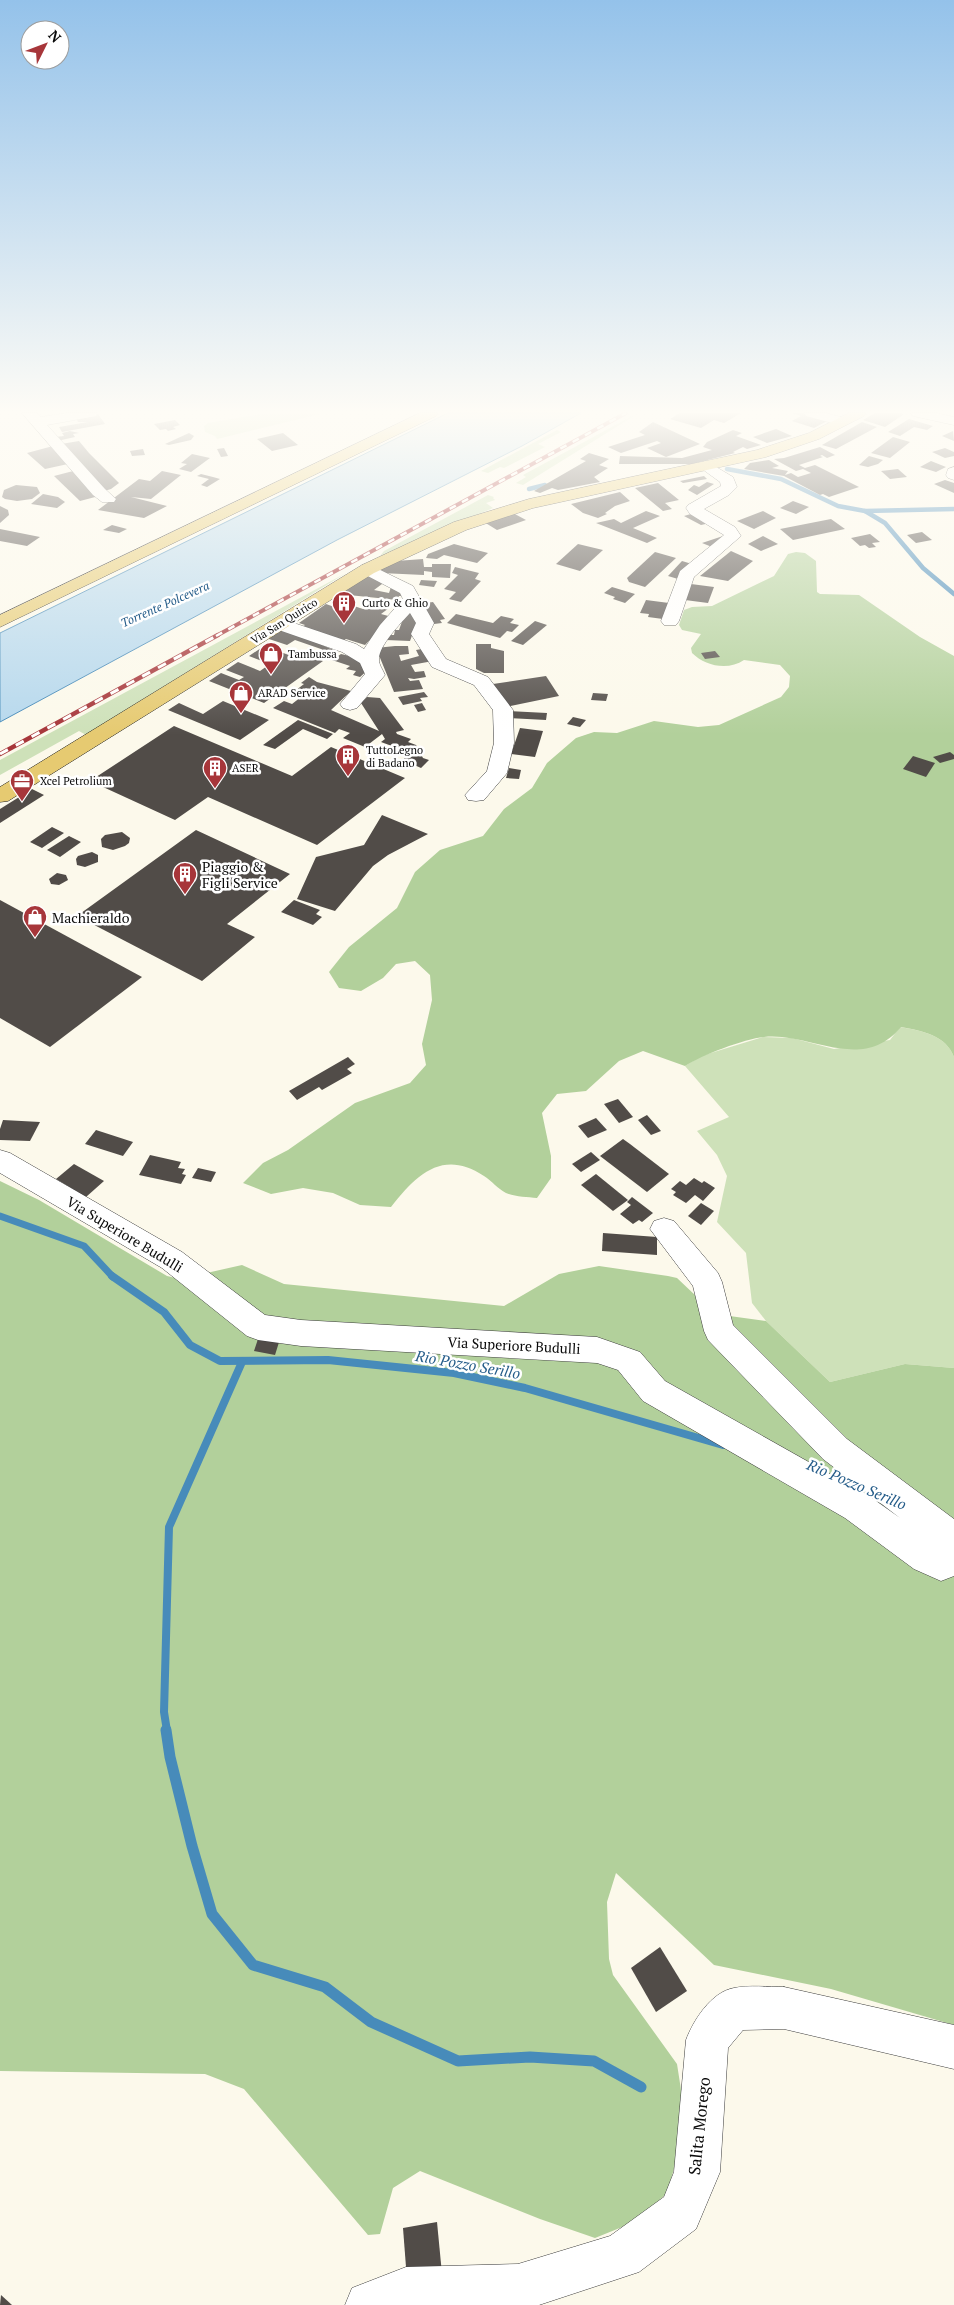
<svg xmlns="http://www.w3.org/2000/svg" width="954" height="2305" font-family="'PT Serif',serif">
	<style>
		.green { fill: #cee1b9 }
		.forest { fill: #b2d09b }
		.water { fill: #b6d8ed; stroke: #478bba }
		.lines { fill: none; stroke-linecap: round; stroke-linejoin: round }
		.stream-far3 { stroke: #478bba; stroke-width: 4.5 }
		.stream-far2 { stroke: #478bba; stroke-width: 7 }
		.stream-far1 { stroke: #478bba; stroke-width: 8 }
		.stream { stroke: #478bba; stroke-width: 11 }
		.building { fill: #514c48 }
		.minor-casing { stroke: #3d3d3d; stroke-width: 1 }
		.major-casing { stroke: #1b1b1b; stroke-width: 1 }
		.minor { fill: #fff; fill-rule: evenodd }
		.major { fill: #e6ca71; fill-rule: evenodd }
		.rail-far1-casing { stroke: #a7363a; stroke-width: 4 }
		.rail-casing { stroke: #a7363a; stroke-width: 4.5 }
		.rail-far1 { stroke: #fff; stroke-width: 2.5; stroke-dasharray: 7; stroke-linecap: butt }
		.rail { stroke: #fff; stroke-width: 3; stroke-dasharray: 9; stroke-linecap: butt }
		.labels { text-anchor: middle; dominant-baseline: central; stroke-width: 5; stroke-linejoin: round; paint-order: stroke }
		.far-poi-label { font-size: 11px; fill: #0a0a0a; stroke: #fff; text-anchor: start }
		.far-street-label { font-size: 11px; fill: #0a0a0a; stroke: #fff }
		.far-water-label { font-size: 12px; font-style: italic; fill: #265d8a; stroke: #fff }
		.poi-label { font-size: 14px; fill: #0a0a0a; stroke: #fff; text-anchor: start }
		.street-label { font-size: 14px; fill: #0a0a0a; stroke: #fff }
		.water-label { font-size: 15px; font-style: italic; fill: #265d8a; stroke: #fff }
		.near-street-label { font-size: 16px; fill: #0a0a0a; stroke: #fff }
	</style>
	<rect width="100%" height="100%" fill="#fcf9eb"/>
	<g class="green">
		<path d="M267,413H324L217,439L215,436L205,432L204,426L208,423Z"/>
		<path d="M632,416H634L523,485L516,483L526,477L523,475Z"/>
		<path d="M557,430L561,432L538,444L545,447L504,468L500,467L488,473L481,471Z"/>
		<path d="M488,495L494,497L493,498L495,500L486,503L493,508L380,556L384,551Z"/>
		<path d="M346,573L86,735L79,731L0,775V760Z"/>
		<path d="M900,1027C922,1031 946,1035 954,1057V1368L905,1364L830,1382L766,1321L752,1303L746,1253L717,1222L727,1176L717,1155L697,1131L729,1117L685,1066L701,1056L763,1037L792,1038L834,1049L890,1040Z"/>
	</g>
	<g class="forest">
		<path d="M796,552L805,553L816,561L817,592L820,594L859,595L920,637L954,656V1057C946,1035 922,1031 901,1027C862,1074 810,1032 764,1037C744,1039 702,1055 685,1066L643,1051L619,1061L586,1091L557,1094L542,1113L551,1156V1178L537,1198C527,1197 515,1197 506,1193C498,1189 492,1181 484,1176C443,1149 417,1174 391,1207L360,1205L333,1193L303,1188L271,1194L243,1183L263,1163L288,1150L355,1103L410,1083L426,1065L422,1044L432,1000L430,975L415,961L396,964L383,978L361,991L339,988L329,972L349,947L397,908L415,872L440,850L483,836L504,809L532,788L547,763L576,738L594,732L617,733L654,721L698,727L719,725L781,697L789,687L790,676L780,665L744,660C728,671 705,666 692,653L691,648L701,634L682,630L679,625L684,610L692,607L712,606L774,576L788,554Z"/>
		<path d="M0,1181L39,1200L167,1276L180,1279L242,1265L284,1284L504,1306L559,1274L599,1266L668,1276L677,1278L715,1314L766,1321L830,1382L905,1364L954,1368V2025L831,1989L714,1965L616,1873L607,1902L609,1959L613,1975L677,2064L684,2109L679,2151L667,2193L637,2221L595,2238L540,2219L420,2171L393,2188L380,2234L368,2235L244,2089L205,2074L0,2071Z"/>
	</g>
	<path class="water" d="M448,413H581L522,446L337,540L0,722V633Z"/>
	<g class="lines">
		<g class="stream-far3">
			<path d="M727,469L781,479L838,506L865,511L954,509"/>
			<path d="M529,489L545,485"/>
			<path d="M865,511L885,523L923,568L954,594"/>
		</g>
		<path class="stream-far2" d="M0,1216L84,1246L113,1277"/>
		<g class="stream-far1">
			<path d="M112,1276L164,1312L190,1345L220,1361L328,1360L454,1373L525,1388L723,1445"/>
			<path d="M167,1731L164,1712L169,1527L242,1362"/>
		</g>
		<path class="stream" d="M166,1730L170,1757L192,1846L212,1914L253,1965L325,1987L371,2022L458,2061L530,2057L594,2061L641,2087"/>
	</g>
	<g class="building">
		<path d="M680,413H741L724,423L714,420L701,428L670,419Z"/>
		<path d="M792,413H807L829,420L814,428L792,421L801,416Z"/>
		<path d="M875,413H900L904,414L885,427L863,420Z"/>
		<path d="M98,414L105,424L62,432L59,427L88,422H78L76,418Z"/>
		<path d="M909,419L933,426L927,430L914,427L900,436L888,432Z"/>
		<path d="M175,420L180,425L173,427L176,429L168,431L166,429L160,430L154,424Z"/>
		<path d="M653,422L700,444L666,457L647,448L661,443L657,441L621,453L608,447L645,435L639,432Z"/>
		<path d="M862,422L877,427L836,449L822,445Z"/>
		<path d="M776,429L792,436L767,443L753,437Z"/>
		<path d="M733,430L742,433L736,436L761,445L747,449L743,447L733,452L735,453L692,464H619L620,456L682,458L712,450L703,447L707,442Z"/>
		<path d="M70,431L79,433L73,434L75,437L57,441L55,437L64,436L62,433Z"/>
		<path d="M953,431L954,441L942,436Z"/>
		<path d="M189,433L194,436L191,440L169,445L165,444Z"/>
		<path d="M283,433L298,445L272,451L257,439Z"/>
		<path d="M893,437L910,442L890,458L871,453Z"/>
		<path d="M79,441L89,453L119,483L111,489L101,492L61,444Z"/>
		<path d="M53,446L68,464L45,469L27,453Z"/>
		<path d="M820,447L835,455L827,458L822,455L820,456L823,457L799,465L805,468L815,465L859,487L829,497L823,494L820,495L784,476L744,469L750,463L769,460L779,466L772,468L788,471L785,475L791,473L798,477L811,473L803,469L796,471L774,459L784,458Z"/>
		<path d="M224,448L228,456L221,457L217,449Z"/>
		<path d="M945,448L954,452V456L945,458L932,452Z"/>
		<path d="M143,449L145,455L132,456L130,451Z"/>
		<path d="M589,453L609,459L599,465L608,468L594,477L600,482L558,490L552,488L540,493L534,491L586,461L580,459Z"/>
		<path d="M192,454L210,458L191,472L179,469L187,464L181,463Z"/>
		<path d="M869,456L883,460L878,464L868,467L859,465Z"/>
		<path d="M931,461L946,467L936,472L920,467Z"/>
		<path d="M898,469L907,477L890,479L881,471Z"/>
		<path d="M77,470L99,496L80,501L54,476Z"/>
		<path d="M162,471L181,475L151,499L131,497L167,506L144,518L98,510L139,479L150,481Z"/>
		<path d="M201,474L213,477L220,479L207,487L201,485L209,479L197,476Z"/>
		<path d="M704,476L707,479L683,483L680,481Z"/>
		<path d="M945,480L954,483V493L934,484Z"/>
		<path d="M707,482L714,484L697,495L688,490L694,485L699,487Z"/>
		<path d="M658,483L679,500L665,503L672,509L663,511L635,488Z"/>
		<path d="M16,485L37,487L40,493L32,499L17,501L5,499L2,497L4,490Z"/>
		<path d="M620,492L630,501L615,506L605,513L607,514L598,518L583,513L571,504Z"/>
		<path d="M43,494L58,497L65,502L57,508L31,504Z"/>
		<path d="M793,501L809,507L796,514L780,508Z"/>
		<path d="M0,506L8,510L9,515L0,523Z"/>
		<path d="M646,511L660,516L633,528L657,538L647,543L596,523L614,519L621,523Z"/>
		<path d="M763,511L776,518L754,529L737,521Z"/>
		<path d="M513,513L526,520L497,530L484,522Z"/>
		<path d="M694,513L710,523L701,525L684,516Z"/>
		<path d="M831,519L845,529L793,540L780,529Z"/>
		<path d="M112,525L127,529L119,533L103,530Z"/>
		<path d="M0,529L40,537L27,546L0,541Z"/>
		<path d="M922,532L932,540L916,543L907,535Z"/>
		<path d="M870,534L880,542L872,543L876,547L869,548L865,545L860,546L851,538Z"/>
		<path d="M726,535L712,547L702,543Z"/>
		<path d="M763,536L778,544L761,551L748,544Z"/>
		<path d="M454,544L488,553L477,563L444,555L437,559L426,558L428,554Z"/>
		<path d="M578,544L603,550L580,571L556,564Z"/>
		<path d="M731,551L753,561L728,581L700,576Z"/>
		<path d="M655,552L676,558L645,587L629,582L627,578Z"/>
		<path d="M423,559L424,567H432V564H451L450,578L432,577V572L424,571V575L381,573L382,567L396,561Z"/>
		<path d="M682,561L692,564L678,579L668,576Z"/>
		<path d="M455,567L479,573L475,579L481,581L461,602L449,599L456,592L444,589L458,575L452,573Z"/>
		<path d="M371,573L386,581L374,590L389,593L392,584L401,589L402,596H399L397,600L339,594Z"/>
		<path d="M421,580L437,581L434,587L419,585Z"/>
		<path d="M691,584L714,587L708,603L685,600Z"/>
		<path d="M612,587L635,594L625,603L613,599L615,597L604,593Z"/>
		<path d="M646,600L669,603L663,619L648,617L649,614L640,613Z"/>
		<path d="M433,602L445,619L440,620L442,623L434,624L419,604Z"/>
		<path d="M372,603L389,608L381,614L392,617L365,645L346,639L341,642L300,628L305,625L299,623L326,604L340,609L348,604L363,609Z"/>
		<path d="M406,610L419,616L410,641L386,640L387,635H394L395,630H399Z"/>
		<path d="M456,614L493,623L501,616L514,619L510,623L519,625L512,632L507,631L500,638L447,623Z"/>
		<path d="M535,621L547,625L523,645L511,641Z"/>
		<path d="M283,628L315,642L338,652L332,656L321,649L295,640L287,645L266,638Z"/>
		<path d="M476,644H491V648L504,651V673H484L476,669Z"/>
		<path d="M264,646L286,654L291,650L323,661L264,703L209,681L221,673L239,680L244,677L226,670L238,662L260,671L270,664L249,656Z"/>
		<path d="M395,646H408L409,654L399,655L401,661L419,656L416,650L427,648L433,661L411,665L415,672L424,671L426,677L414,679L408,678L410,681L419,680L423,689L394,692L376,648Z"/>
		<path d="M715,651L720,657L705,659L701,653Z"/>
		<path d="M341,654L358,658L370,668L360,677L353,675L356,671L346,669L350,666L332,660Z"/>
		<path d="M546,676L559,696L506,707L493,684Z"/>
		<path d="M309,677L317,682L351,691L331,710L379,731L361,703L367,697L380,698L404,730L396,732L397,734L411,739L408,742L416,745L423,758L429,760L421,768L403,760L407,755L398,751L400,749L381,742L385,739L382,734L365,747L343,738L350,733L339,729L335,733L273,708L284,701L292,704L301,697L291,694L304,684L301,683Z"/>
		<path d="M424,692L428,697L420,698L422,701L403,705L398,697Z"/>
		<path d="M593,693L608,694L606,701L591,700Z"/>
		<path d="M223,701L269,720L240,740L168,710L179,703L203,714Z"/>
		<path d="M422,703L426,710L418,712L414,705Z"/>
		<path d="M508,711L547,713L546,720L508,718Z"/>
		<path d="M573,717L586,720L580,727L567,724Z"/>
		<path d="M298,720L333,734L327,739L303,729L275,749L263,745Z"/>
		<path d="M174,726L292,776L331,747L405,778L317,845L208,797L175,820L90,781Z"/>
		<path d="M520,728L543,731L535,757L511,754Z"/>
		<path d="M950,752L954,755V759L940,763L933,757Z"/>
		<path d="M913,756L935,763L926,777L903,769Z"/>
		<path d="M509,768L521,770L519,779L506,778Z"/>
		<path d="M32,789L44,795L0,823V809Z"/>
		<path d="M382,815L428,834L388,855L373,866L335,911L297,899L316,857L364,845Z"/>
		<path d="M52,827L64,833L42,848L30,842Z"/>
		<path d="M196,830L290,874L227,924L255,937L202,981L77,916Z"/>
		<path d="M122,832L130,838L129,843L125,846L113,850L102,847L101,839L105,835Z"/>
		<path d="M69,836L81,842L60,857L47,850Z"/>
		<path d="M92,852L98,855V862L85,867L77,865L76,859L78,856Z"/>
		<path d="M57,873L66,875L68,880L59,885L51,884L49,879Z"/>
		<path d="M0,900L142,977L50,1047L0,1018Z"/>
		<path d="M294,900L320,910L316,914L322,917L313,925L281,912Z"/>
		<path d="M348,1057L355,1064L347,1069L352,1073L322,1090L319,1087L297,1100L289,1091Z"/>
		<path d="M618,1099L633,1117L619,1123L604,1104Z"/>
		<path d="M647,1115L661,1131L651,1135L638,1120Z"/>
		<path d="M596,1118L607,1130L588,1138L578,1126Z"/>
		<path d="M3,1120L40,1122L30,1141L0,1140V1129Z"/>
		<path d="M96,1130L133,1142L123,1156L85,1144Z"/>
		<path d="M623,1139L630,1144L669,1174L647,1192L600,1156Z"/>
		<path d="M591,1152L600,1160L581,1172L572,1164Z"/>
		<path d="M150,1155L181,1162L178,1168L185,1169L182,1174L186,1175L181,1184L139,1175Z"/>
		<path d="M74,1164L104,1181L86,1197L56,1179Z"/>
		<path d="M198,1168L216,1172L211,1182L192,1178Z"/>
		<path d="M596,1174L628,1200L613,1211L581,1185Z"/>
		<path d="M694,1178L702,1183L704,1181L715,1188L703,1201L695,1195L686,1203L673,1195L676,1192L671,1189L680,1181L686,1185Z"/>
		<path d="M632,1197L653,1213L642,1222L639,1220L633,1224L620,1214L631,1205L627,1202Z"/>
		<path d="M701,1203L714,1211L701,1225L688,1216Z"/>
		<path d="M603,1233L657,1237V1255L602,1251Z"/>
		<path d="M259,1336L280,1339L275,1355L254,1351Z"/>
		<path d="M660,1947L687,1991L656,2012L631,1968Z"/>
		<path d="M437,2222L442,2274L407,2280L403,2228Z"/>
		<path d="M1,2295L12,2305H0Z"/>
	</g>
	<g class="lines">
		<g class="minor-casing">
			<g id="minor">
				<path d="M22,413H37L41,417L67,413H98L96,416L91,417L47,425L105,489L116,499L114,502H102L93,495Z"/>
				<path d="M804,413H826L848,419L850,422L843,426L806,416Z"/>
				<path d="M911,413H936L954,417V425L913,416Z"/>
				<path d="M706,461L733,477L737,487L729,495L704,509L735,527L741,536L694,577L679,621L676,625H664L661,621L680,571L724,535L690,514L686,508L688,505L721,486L720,482L698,466L701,463Z"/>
				<path d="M954,467V480L948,478L946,475L948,469Z"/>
				<path d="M368,564L413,586L434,623L429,634L446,659L488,677L513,710L514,743L507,773L484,800L476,801L468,800L465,795L487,771L494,743L493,710L474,685L432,667L411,634L416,623L410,613C401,623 378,646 379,660C379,665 383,670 385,675L357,708L350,710L343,708L340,704L365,674L360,663L342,652L273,628L270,624L273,620H285L356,644L364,649L380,625L403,599L400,593L362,573L359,569L362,565Z"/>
				<path d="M0,1150L10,1153L182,1252L265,1315L301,1320L597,1337L640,1352L665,1381L869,1496L900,1518L823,1459L708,1340L704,1331L693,1286L650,1229L654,1221L664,1218L674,1221L718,1273L722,1282L733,1325L847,1439L954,1519V1576L941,1581L914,1569L845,1518L643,1401L618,1370L597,1363L301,1346L258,1340L247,1336L162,1268L0,1173Z"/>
				<path d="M784,1987L954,2025V2069L784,2029L743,2030L728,2048L720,2172L696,2229L639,2272L539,2305H345L352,2288L406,2267L518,2264L610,2236L664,2197L674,2172L686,2040C693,2021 711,1992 734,1988C749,1985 768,1987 784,1987Z"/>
			</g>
		</g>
		<g class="major-casing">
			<g id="major">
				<path d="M420,413H438L436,416L0,627V615Z"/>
				<path d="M849,413H866L864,416L819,439L766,457L533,508L466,530L374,573L8,801L0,802V787L362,565L454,522L529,499L757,450L809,433Z"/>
			</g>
		</g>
		<use href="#minor" class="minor"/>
		<use href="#major" class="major"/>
		<g class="rail-far1-casing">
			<path id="rail-far1" d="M216,636L626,413"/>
		</g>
		<g class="rail-casing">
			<path id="rail" d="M0,754L218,635"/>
		</g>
		<use href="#rail-far1" class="rail-far1"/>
		<use href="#rail" class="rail"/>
	</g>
	<linearGradient id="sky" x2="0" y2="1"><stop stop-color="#94c2ea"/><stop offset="0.56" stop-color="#fefcf6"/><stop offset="1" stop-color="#fefcf6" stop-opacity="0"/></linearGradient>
	<rect width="954" height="735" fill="url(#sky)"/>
	<defs>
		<g id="building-pin" transform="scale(1.25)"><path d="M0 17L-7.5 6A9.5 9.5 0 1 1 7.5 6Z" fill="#a7363a" stroke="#fff"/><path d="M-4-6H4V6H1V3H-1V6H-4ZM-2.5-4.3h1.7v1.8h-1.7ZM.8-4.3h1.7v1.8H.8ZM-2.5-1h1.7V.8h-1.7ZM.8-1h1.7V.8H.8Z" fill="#fff"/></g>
		<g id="shop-pin" transform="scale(1.25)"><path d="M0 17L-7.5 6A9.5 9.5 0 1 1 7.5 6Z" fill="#a7363a" stroke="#fff"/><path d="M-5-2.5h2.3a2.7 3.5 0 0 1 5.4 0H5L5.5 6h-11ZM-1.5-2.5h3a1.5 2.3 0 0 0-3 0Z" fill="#fff"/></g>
		<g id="office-pin" transform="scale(1.25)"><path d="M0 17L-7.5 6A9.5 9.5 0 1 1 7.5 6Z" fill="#a7363a" stroke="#fff"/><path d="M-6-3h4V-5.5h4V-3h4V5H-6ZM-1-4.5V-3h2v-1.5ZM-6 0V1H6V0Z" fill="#fff"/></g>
	</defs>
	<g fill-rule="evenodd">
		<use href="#building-pin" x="344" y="603"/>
		<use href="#shop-pin" x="271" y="654"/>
		<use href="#shop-pin" x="241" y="693"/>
		<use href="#building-pin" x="348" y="756"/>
		<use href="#building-pin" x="215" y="768"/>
		<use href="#office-pin" x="22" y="781"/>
		<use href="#building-pin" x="185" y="874"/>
		<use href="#shop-pin" x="35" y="917"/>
	</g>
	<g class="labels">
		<g class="far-poi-label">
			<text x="362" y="603">Curto &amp; Ghio</text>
			<text x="288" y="654">Tambussa</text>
			<text x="258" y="693">ARAD Service</text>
			<text x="366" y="750">TuttoLegno<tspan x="366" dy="13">di Badano</tspan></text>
			<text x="232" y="768">ASER</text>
			<text x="40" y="781">Xcel Petrolium</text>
		</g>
		<g class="far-street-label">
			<text transform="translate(284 621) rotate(-32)">Via San Quirico</text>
		</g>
		<g class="far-water-label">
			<text transform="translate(165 604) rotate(-24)">Torrente Polcevera</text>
		</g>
		<g class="poi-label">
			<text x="202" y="866">Piaggio &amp;<tspan x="202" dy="16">Figli Service</tspan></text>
			<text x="52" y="917">Machieraldo</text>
		</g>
		<g class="street-label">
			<text transform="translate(125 1234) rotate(31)">Via Superiore Budulli</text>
			<text transform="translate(514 1345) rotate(3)">Via Superiore Budulli</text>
		</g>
		<g class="water-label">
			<text transform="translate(468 1364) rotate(10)">Rio Pozzo Serillo</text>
			<text transform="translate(857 1484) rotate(23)">Rio Pozzo Serillo</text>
		</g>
		<g class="near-street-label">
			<text transform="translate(699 2126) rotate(-84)">Salita Morego</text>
		</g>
	</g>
	<g transform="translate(45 45) rotate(48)"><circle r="24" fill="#ffffff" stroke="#9d9d9d"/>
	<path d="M0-4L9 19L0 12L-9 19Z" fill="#a7363a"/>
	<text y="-8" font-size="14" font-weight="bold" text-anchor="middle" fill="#0a0a0a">N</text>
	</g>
</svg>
